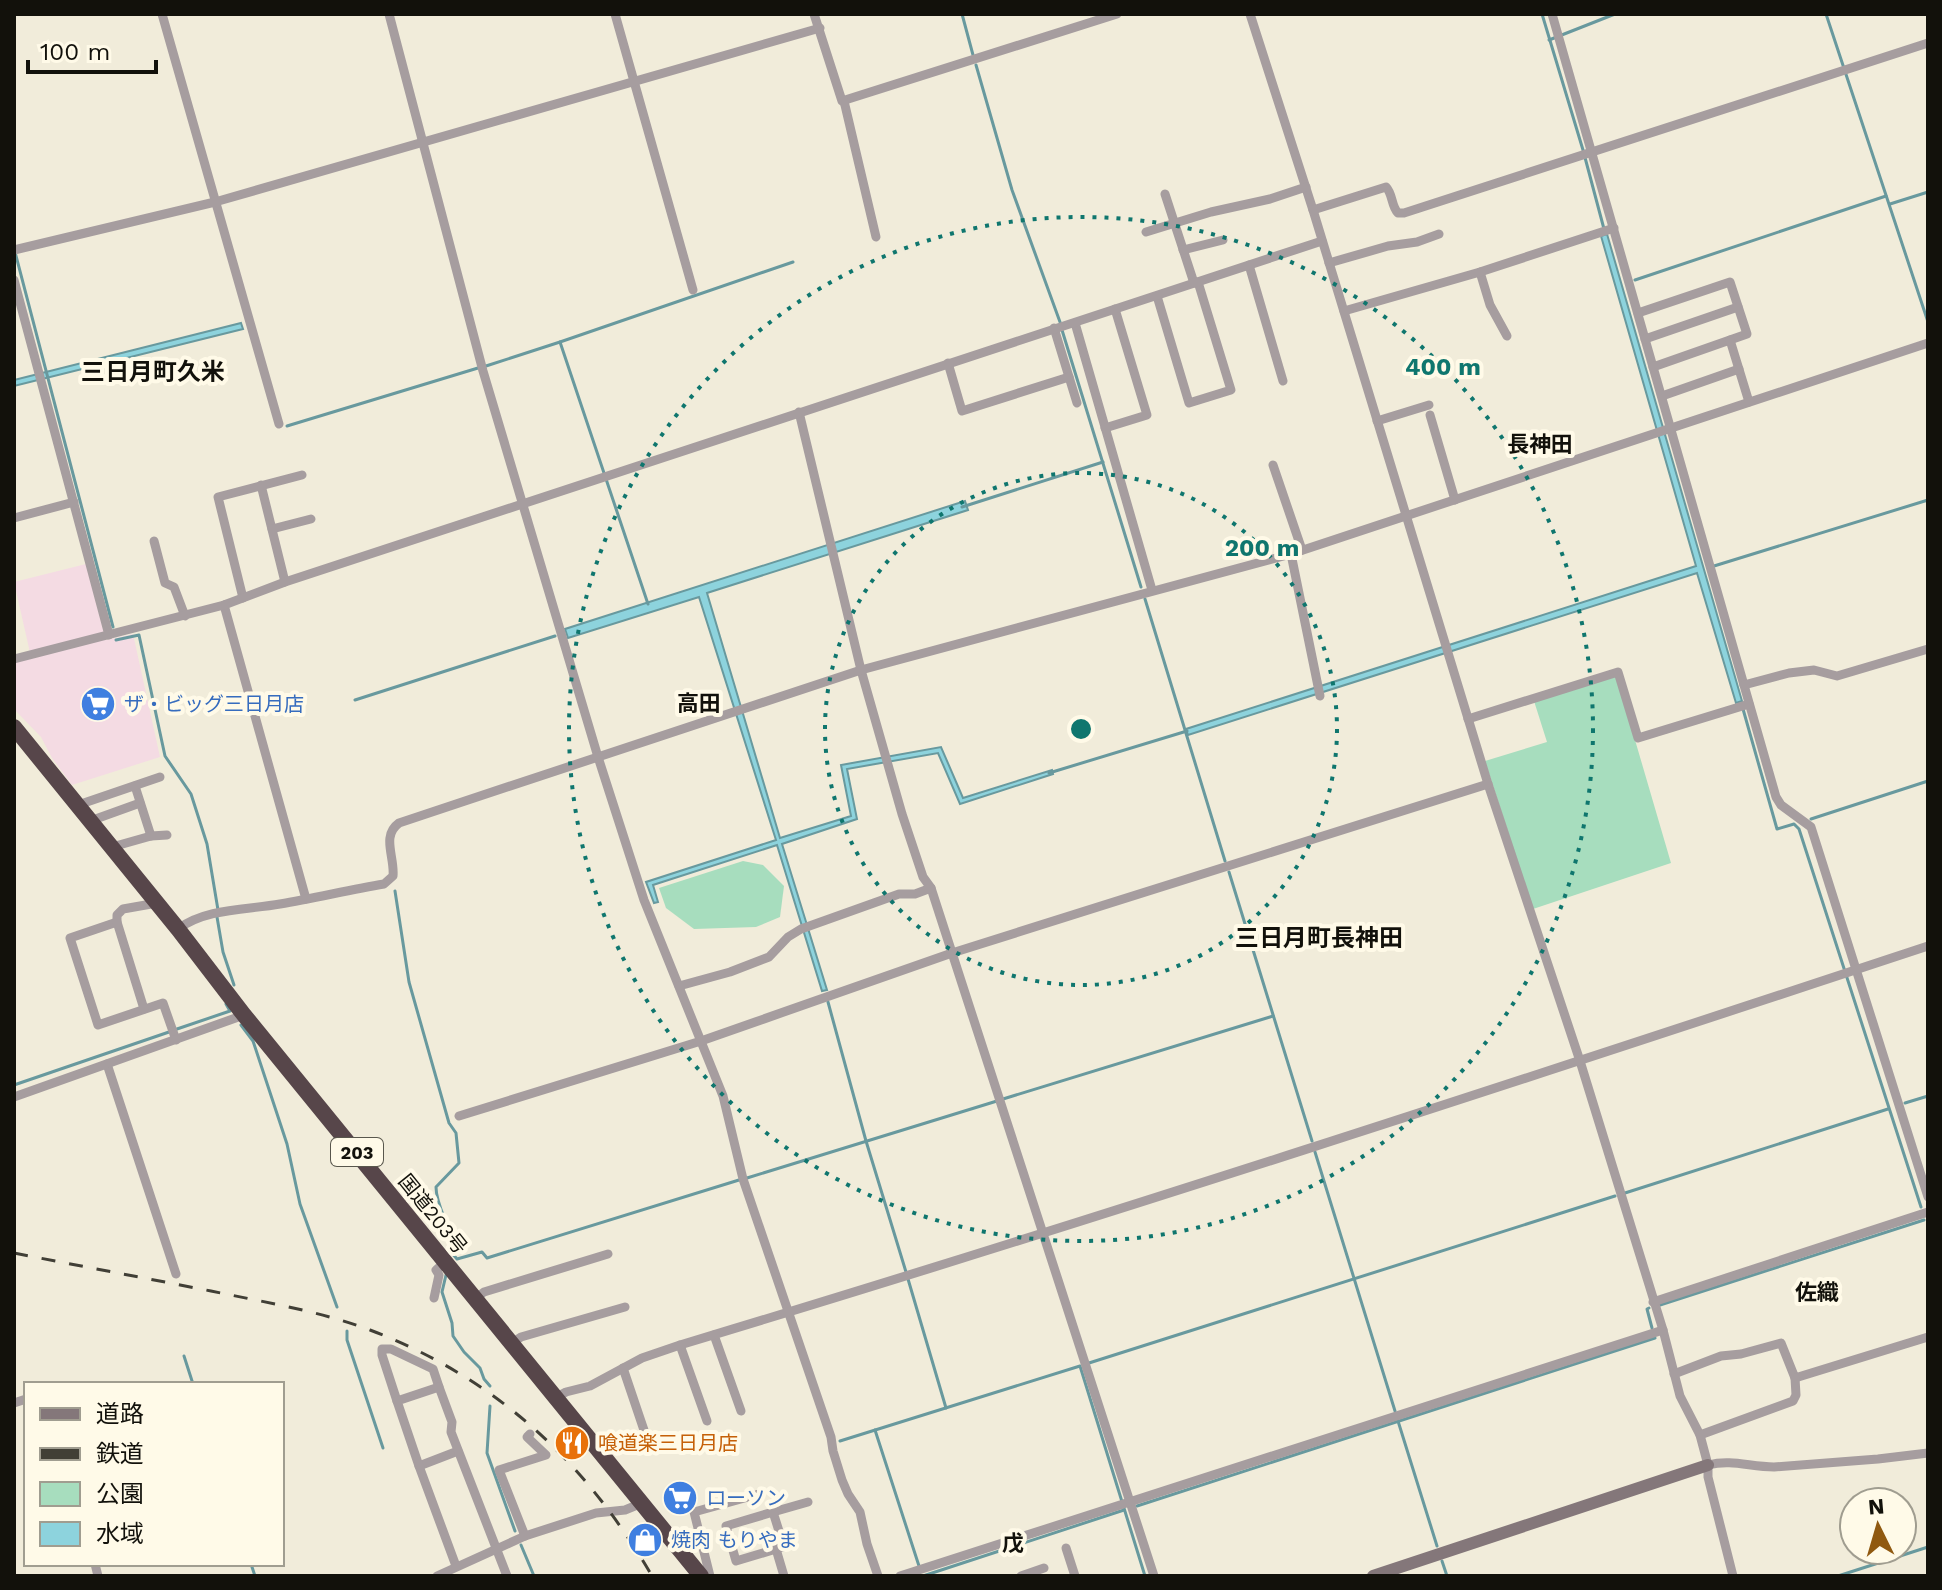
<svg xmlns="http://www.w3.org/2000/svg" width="1942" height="1590" font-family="'Work Sans','Noto Sans JP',sans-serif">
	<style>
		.commercial { fill: #f4dbe3 }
		.green { fill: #a7ddbe }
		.water { fill: #8dd3dd; stroke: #68999e; stroke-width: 2 }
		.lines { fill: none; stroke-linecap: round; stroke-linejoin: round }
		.stream { stroke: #68999e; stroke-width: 3 }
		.street { stroke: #a69d9f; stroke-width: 9 }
		.secondary { stroke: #84777a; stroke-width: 12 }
		.highway { stroke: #57464a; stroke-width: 16 }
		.rail { stroke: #413f36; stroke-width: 3; stroke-dasharray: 14 14; stroke-linecap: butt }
		.ring { fill: none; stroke: #0f766e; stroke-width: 4; stroke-dasharray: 4 8 }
		.labels { text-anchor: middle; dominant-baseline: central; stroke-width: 8; stroke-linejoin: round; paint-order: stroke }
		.shield { fill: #fffae8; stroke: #59574d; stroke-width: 2 }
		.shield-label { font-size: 18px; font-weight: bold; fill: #12110b }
		.shop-label { font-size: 20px; fill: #366cbe; stroke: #fffae8; text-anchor: start }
		.street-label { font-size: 20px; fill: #12110b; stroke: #fffae8 }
		.food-label { font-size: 20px; fill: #c56008; stroke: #fffae8; text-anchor: start }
		.neighbourhood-label { font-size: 22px; font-weight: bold; fill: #12110b; stroke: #fffae8 }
		.quarter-label { font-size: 24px; font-weight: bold; fill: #12110b; stroke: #fffae8 }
		.centre { fill: #0f766e; stroke: #fffae8; stroke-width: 4 }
		.ring-label { font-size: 24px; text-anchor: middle; font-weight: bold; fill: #0f766e; stroke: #fffae8; stroke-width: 8; stroke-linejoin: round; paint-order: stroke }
	</style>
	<rect width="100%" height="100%" fill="#f1ecda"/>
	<path class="commercial" d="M86,564L106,640L133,634L160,757L72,785L52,758L41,737L14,709V662L31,657L14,582Z"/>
	<g class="green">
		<path d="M1616,675L1671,863L1533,909L1485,761L1547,742L1534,701Z"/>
		<path d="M743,861L763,865L784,886L780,917L756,927L694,929L666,908L659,888Z"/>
	</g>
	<g class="water">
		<path d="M1607,234L1742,701L1736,703L1697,573L1188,735L1186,729L1696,566L1601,236Z"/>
		<path d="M241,323L243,329L14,386V380Z"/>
		<path d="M965,501L968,510L707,593L780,838L851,816L841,765L941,747L963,798L1052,770L1053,774L960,804L938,753L847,769L857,819L782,844L827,990L822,991L777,845L653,885L658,902L654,903L646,882L776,840L699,597L568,638L565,629Z"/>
	</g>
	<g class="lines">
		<g class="stream">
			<path d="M962,14L973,55"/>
			<path d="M1542,14L1583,150L1604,229"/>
			<path d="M1826,14L1928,322"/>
			<path d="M1549,40L1615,14"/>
			<path d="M976,65L1012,190L1060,322"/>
			<path d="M1890,204L1928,192"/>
			<path d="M15,252L113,627"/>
			<path d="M1635,280L1886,196"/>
			<path d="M1062,330L1141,587"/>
			<path d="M560,342L648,604"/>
			<path d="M486,366L560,342L793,262"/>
			<path d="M287,426L478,368"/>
			<path d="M962,507L1103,462"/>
			<path d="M1714,566L1928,500"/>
			<path d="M1145,599L1225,861"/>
			<path d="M116,640L139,635L165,756L191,794L207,844L218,910"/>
			<path d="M355,700L555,636"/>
			<path d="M1743,709L1777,829L1794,824L1799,829L1921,1207"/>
			<path d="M1049,773L1187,731"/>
			<path d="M1811,819L1928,781"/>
			<path d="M1229,872L1312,1141"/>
			<path d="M395,891L409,982L449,1123L456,1133L459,1163L436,1187C436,1210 456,1232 451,1252L457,1259L482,1252L487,1258L739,1180"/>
			<path d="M217,917L223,952L234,985"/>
			<path d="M828,1002L866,1141L906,1272"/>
			<path d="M241,1025L253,1041L287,1144L300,1204L337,1307"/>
			<path d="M177,1029L230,1011L226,1004"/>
			<path d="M14,1085L169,1032"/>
			<path d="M1003,1099L1273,1016"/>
			<path d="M1905,1103L1928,1096"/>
			<path d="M1315,1152L1395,1411"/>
			<path d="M747,1178L997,1101"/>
			<path d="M1625,1193L1888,1109"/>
			<path d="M446,1275L442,1292L452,1323L453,1336L464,1352L480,1368L484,1379L490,1386"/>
			<path d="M908,1279L946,1408"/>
			<path d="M1660,1305L1924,1220"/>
			<path d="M1649,1308L1647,1309L1652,1328"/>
			<path d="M347,1331V1340L383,1448"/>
			<path d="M184,1356L193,1384"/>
			<path d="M1089,1363L1615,1196"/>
			<path d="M490,1406L487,1453L515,1531"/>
			<path d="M1398,1421L1437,1546"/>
			<path d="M875,1430L919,1566"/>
			<path d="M840,1441L1080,1366L1145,1576"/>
			<path d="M1137,1506L1655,1338"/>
			<path d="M521,1545L534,1576"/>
			<path d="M1442,1561L1447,1576"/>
			<path d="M251,1564L255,1576"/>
			<path d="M923,1576L1124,1510"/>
			<path d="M1838,1576L1928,1547"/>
		</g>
		<g class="street">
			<path d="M162,14L279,424"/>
			<path d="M389,14L483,371L598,757L644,900L723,1096L743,1179L831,1437L833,1451L842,1480L848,1494L860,1512L867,1544L878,1576"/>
			<path d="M615,14L693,290"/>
			<path d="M814,14L842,101L1117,14"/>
			<path d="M1250,14L1313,210L1488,784L1580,1061L1663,1330L1680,1396L1700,1435L1708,1465V1477L1733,1576"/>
			<path d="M1552,14L1776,797L1781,805L1811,827L1928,1197"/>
			<path d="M844,101L876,237"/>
			<path d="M1165,194L1194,283"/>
			<path d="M1313,210L1386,187C1393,194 1391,206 1398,213H1404L1928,43"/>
			<path d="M1146,232L1211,212L1270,199L1306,187"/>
			<path d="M14,250L215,202L820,28"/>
			<path d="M1183,250L1223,240"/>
			<path d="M1329,263L1388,246L1417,242L1439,234"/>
			<path d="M1249,265L1283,381"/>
			<path d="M1480,272L1490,305L1507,336"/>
			<path d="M14,280L109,635"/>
			<path d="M1157,296L1189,403L1231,390L1198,282"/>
			<path d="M1344,311L1480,272L1614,228"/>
			<path d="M1638,313L1730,282L1747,334L1653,367"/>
			<path d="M1075,323L1152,590"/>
			<path d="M1054,328L1077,403"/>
			<path d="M1645,339L1738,307"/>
			<path d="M1730,340L1749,402"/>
			<path d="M948,363L962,411L1069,377"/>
			<path d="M1662,396L1739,369"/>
			<path d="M799,412L861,670L902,814L923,877L931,888L1154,1576"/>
			<path d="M1430,415L1455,500"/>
			<path d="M1377,421L1429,405"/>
			<path d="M1105,428L1147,415L1115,309"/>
			<path d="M1273,465L1302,550"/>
			<path d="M261,485L285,582"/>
			<path d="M14,518L74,502"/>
			<path d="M272,529L311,519"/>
			<path d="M154,541L165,583L174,587L185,616"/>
			<path d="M1291,554L1320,696"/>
			<path d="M243,598L218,497L302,475"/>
			<path d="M224,605L306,899"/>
			<path d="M14,659L224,605L285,582L1322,241"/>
			<path d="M1744,685L1789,673L1814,670L1837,676L1928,649"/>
			<path d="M1468,719L1618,672L1638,738L1749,704"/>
			<path d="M135,786L151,836"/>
			<path d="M78,805L160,777"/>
			<path d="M90,821L140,803"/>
			<path d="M112,847L151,836L167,835"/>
			<path d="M117,922L70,938L98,1025L163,1003L176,1040"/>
			<path d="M178,929C206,908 247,910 280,904C315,898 349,890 384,884L393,876C395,857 381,836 399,823L465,801L861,670L1291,554L1928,343"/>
			<path d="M679,986L730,972L769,957L788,937L801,929L899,894H915L931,888"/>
			<path d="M144,1009L117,922V915L123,909L157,903"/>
			<path d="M107,1064L176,1274"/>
			<path d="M14,1097L244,1015"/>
			<path d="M459,1116L701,1041L952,953L1488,784"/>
			<path d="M434,1298L439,1275L436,1270L446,1261"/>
			<path d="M476,1298L484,1292L608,1254"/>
			<path d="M1653,1302L1928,1212"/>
			<path d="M714,1335L741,1411"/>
			<path d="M512,1343L521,1337L625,1307"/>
			<path d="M680,1345L707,1421"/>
			<path d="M623,1368L649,1445"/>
			<path d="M1674,1374L1721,1356L1741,1354L1781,1343L1795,1378L1928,1337"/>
			<path d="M555,1398L566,1392L590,1386L642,1358L680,1345C1098,1219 1513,1083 1928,946"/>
			<path d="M397,1401L382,1355V1349H391L433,1369L439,1387"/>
			<path d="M14,1403L26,1399"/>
			<path d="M1700,1435L1793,1401L1796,1395L1795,1378"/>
			<path d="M604,1455L614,1449L646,1437"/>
			<path d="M1708,1465C1732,1459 1750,1467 1774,1467L1878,1459L1928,1453"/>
			<path d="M419,1466L458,1451"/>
			<path d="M773,1512L726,1526L736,1561L776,1549L784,1576"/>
			<path d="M525,1536L499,1470L546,1455L527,1437L530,1434"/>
			<path d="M1066,1548L1075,1576"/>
			<path d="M776,1549L784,1547L773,1512L808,1502"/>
			<path d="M95,1564L98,1576"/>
			<path d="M456,1566L419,1466L397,1401L439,1387L452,1422L451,1432L507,1576"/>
			<path d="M437,1576L525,1536L596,1513L625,1510L642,1503"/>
			<path d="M710,1576L694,1512L759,1494"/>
			<path d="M900,1576L1663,1330"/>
			<path d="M1021,1576L1044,1568"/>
		</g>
		<path class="secondary" d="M1373,1576L1708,1465"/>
		<path class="highway" d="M14,727L178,929L244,1015L701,1576"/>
		<path class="rail" d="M14,1253C80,1266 145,1278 211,1291C264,1302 319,1311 370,1330C496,1378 585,1461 652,1576"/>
	</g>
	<g class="ring">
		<circle cx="1081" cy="729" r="256"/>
		<circle cx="1081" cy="729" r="512"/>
	</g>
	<defs>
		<g id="supermarket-disc" transform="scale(1.8)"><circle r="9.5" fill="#3f7fe0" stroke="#fffae8"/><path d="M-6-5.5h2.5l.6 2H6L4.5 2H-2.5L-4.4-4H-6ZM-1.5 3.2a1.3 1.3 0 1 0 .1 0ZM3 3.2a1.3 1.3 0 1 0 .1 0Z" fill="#fff"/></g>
		<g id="restaurant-disc" transform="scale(1.8)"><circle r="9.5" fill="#e8710a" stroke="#fffae8"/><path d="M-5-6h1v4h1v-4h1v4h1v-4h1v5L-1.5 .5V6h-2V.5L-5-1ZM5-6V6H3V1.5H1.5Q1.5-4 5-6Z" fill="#fff"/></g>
		<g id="shop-disc" transform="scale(1.8)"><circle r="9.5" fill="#3f7fe0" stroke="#fffae8"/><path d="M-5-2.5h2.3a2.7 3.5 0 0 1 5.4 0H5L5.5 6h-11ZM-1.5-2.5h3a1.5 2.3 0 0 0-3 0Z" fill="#fff"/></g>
	</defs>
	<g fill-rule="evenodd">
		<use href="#supermarket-disc" x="98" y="704"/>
		<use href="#restaurant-disc" x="572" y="1443"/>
		<use href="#supermarket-disc" x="680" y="1498"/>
		<use href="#shop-disc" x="645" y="1540"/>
	</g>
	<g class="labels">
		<rect class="shield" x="331" y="1138" width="52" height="28" rx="6"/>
		<g class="shield-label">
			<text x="357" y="1152">203</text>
		</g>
		<g class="shop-label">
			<text x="124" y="704">ザ・ビッグ三日月店</text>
			<text x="706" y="1498">ローソン</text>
			<text x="671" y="1540">焼肉 もりやま</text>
		</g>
		<g class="street-label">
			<text transform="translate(433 1214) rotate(51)">国道203号</text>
		</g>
		<g class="food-label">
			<text x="598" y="1443">喰道楽三日月店</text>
		</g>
		<g class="neighbourhood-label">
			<text x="1540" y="444">長神田</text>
			<text x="699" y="703">高田</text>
			<text x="1817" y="1292">佐織</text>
			<text x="1013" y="1543">戊</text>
		</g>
		<g class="quarter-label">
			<text x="153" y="372">三日月町久米</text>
			<text x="1319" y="938">三日月町長神田</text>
		</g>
	</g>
	<circle cx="1081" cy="729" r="12" class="centre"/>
	<g class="ring-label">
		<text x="1443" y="375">400 m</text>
		<text x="1262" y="556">200 m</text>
	</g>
	<rect width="1942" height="1590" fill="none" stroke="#12110b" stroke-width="32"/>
	<rect x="24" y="1382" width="260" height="184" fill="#fffae8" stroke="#a09d90" stroke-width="2"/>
	<rect x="40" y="1408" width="40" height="12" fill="#84777a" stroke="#a09d90" stroke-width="2"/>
	<text x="96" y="1422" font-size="24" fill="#12110b">道路</text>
	<rect x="40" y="1448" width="40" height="12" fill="#413f36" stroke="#a09d90" stroke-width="2"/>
	<text x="96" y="1462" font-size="24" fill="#12110b">鉄道</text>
	<rect x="40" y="1482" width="40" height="24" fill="#a7ddbe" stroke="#a09d90" stroke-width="2"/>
	<text x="96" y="1502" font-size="24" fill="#12110b">公園</text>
	<rect x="40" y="1522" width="40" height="24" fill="#8dd3dd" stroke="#a09d90" stroke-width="2"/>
	<text x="96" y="1542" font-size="24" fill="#12110b">水域</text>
	<g transform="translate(1878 1526) rotate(355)"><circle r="38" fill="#fffae8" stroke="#a09d90" stroke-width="2"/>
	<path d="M0-6L14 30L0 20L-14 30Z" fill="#905910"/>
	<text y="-12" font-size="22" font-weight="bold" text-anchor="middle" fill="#12110b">N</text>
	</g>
	<path d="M28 60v12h128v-12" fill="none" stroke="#12110b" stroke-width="4"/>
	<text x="40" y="60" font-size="24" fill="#12110b" stroke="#fffae8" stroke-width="6" paint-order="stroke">100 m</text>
</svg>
